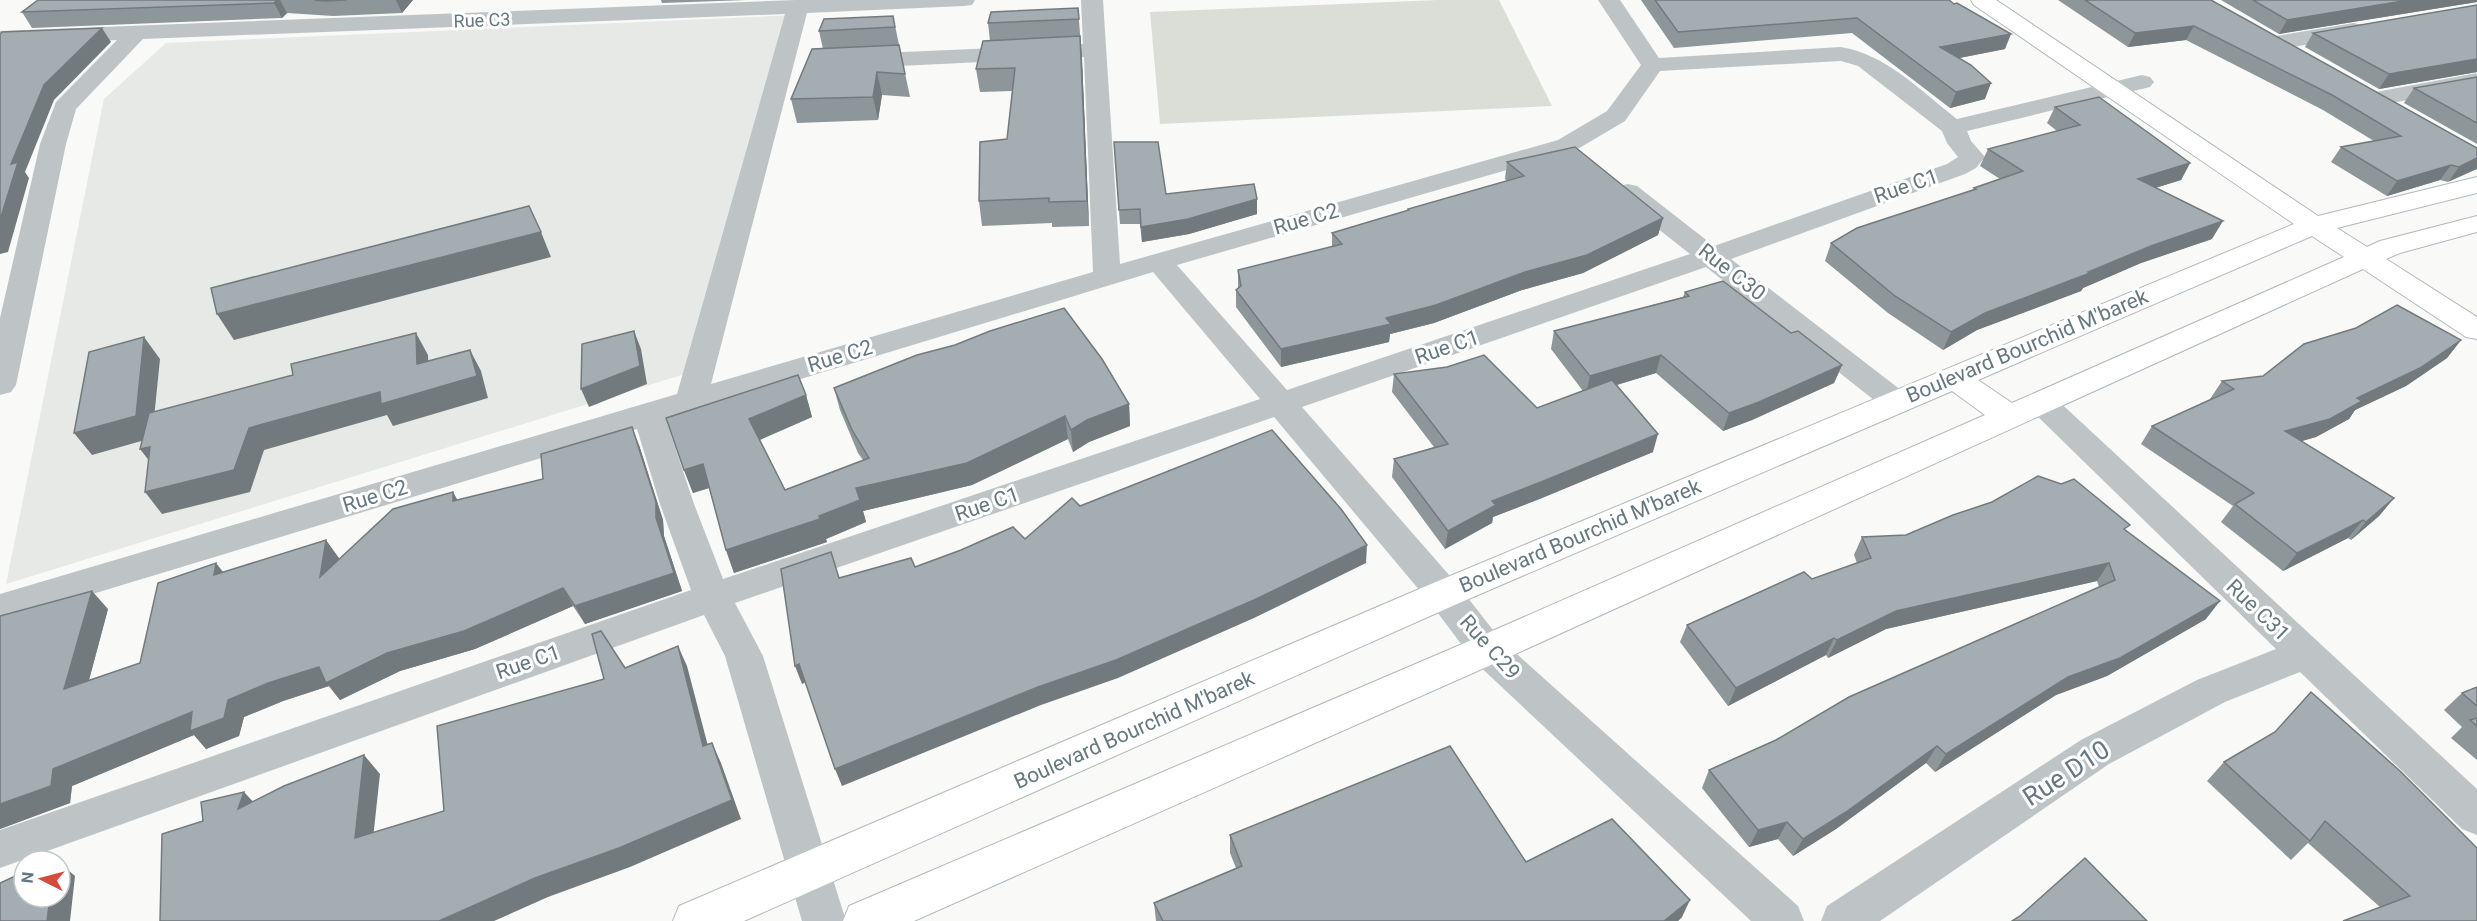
<svg xmlns="http://www.w3.org/2000/svg" width="2477" height="921" font-family="Roboto,sans-serif">
	<style>
		.built { fill: #e7e9e7 }
		.green { fill: #daded7 }
		.lines { fill: none; stroke-linecap: round; stroke-linejoin: round }
		.major-casing { stroke: #b2b8bb; stroke-width: 2 }
		.minor { fill: #bec4c6; fill-rule: evenodd }
		.major { fill: #fff; fill-rule: evenodd }
		.wall { fill: #8d9699 }
		.shaded-wall { fill: #737a7d }
		.building { fill: #a4aeb2; stroke: #737a7d; stroke-width: 1.5 }
		.labels { text-anchor: middle; dominant-baseline: central; stroke-width: 6; stroke-linejoin: round; paint-order: stroke }
		.far-street-label { font-size: 18px; fill: #66787f; stroke: #fff }
		.street-label { font-size: 21px; fill: #66787f; stroke: #fff }
		.near-street-label { font-size: 26px; fill: #66787f; stroke: #fff }
	</style>
	<rect width="100%" height="100%" fill="#f9f9f7"/>
	<path class="built" d="M796,15L688,373L6,584L104,99L166,43Z"/>
	<path class="green" d="M1438,0H1499L1552,106L1160,124L1150,12Z"/>
	<g class="lines">
		<g class="major-casing">
			<path id="major" d="M1971,0H1996L2318,216L2477,177V193L2337,228L2367,247L2380,241L2477,216V232L2400,253L2386,259L2477,317V339L2466,337L2363,269L1500,661L914,921H843L849,906L1474,639L1985,415L1952,391L1457,604L744,921H673L679,906L1431,584L2294,224L1974,5ZM2312,236L2344,257L2012,403L1978,380Z"/>
		</g>
		<g class="minor">
			<path d="M796,0H975L972,5L964,6L807,13L711,384L1093,272L1084,57L858,68L850,66L847,61L850,56L858,54L1083,44L1081,0H1103L1120,264L1558,140L1607,111L1641,65L1598,0H1620L1659,58L1841,47C1886,54 1922,92 1957,119L2142,75L2150,77L2154,82L2150,87L1967,131L1971,141L1985,157L1976,168L1965,174L1731,259L1906,394L1911,401L1906,408L1895,411L1884,408L1706,267L1302,407L1457,584L1500,639L1798,906L1804,921H1751L1474,661L1431,604L1274,417L735,603L763,656L846,921H802L725,656L704,615L0,868V830L691,590L660,504L637,429L0,622V594L677,394L785,14L143,39L76,109L66,144L16,385L11,392L0,395V318L40,144L56,102L117,40L0,45V31ZM1841,61L1858,66L1942,131L1947,143L1958,157L1947,164L1714,246L1637,186L1628,184L1619,186L1615,192L1619,198L1690,254L1287,390L1177,265L1576,150L1625,121L1660,71ZM1153,272L1260,399L723,579L694,504L666,420Z"/>
			<path d="M2354,23L2362,25L2365,30L2362,35L2276,50L2268,48L2265,43L2268,38L2276,36Z"/>
			<path d="M2477,73V87L2376,106L2368,104L2364,99L2368,94L2376,92Z"/>
			<path d="M2042,393L2053,396L2477,789V835L2462,829L2300,672L2225,702L2109,764L1880,921H1821L1827,906L2081,740L2197,680L2276,649L2031,410L2026,403L2031,396Z"/>
		</g>
		<use href="#major" class="major"/>
	</g>
	<g class="wall">
		<path d="M38,0H413L402,13L333,16L287,13L282,18L32,28L22,12Z"/>
		<path d="M661,0H747L662,3Z"/>
		<path d="M1641,0H1949L2005,49L1959,58L1985,99L1950,108L1852,33L1674,48Z"/>
		<path d="M2058,0H2211L2477,148L2448,182L2440,180L2387,196L2331,162L2341,147L2374,141L2323,110L2186,40L2128,47Z"/>
		<path d="M2221,0H2477V2L2279,34Z"/>
		<path d="M2477,5V72L2379,89L2305,47L2313,33Z"/>
		<path d="M1078,8L1082,59L1089,226L1052,227V223L982,226L979,201L1007,139L1012,91L980,92L976,69L990,41L988,23Z"/>
		<path d="M893,16L910,97L882,95L878,120L797,123L791,99L823,49L819,31Z"/>
		<path d="M2477,77V144L2404,103L2414,88Z"/>
		<path d="M2055,107L2190,163L2181,180L2155,188L2212,239L2141,263L2083,288L2081,291L1977,330L1943,350L1888,313L1825,261L1831,243L1973,190L1974,188L2000,179L1980,166L1988,149L2057,131L2047,123Z"/>
		<path d="M1114,142L1166,194L1257,199V214L1189,234L1142,242L1140,224H1120Z"/>
		<path d="M1507,162L1663,218L1658,235L1583,273L1522,290L1434,323L1390,334L1389,342L1281,367L1236,307V290L1238,288V270L1332,247V233L1407,211L1408,209L1507,181L1505,179Z"/>
		<path d="M1685,292L1791,333L1842,365L1834,383L1752,420L1723,431L1656,373L1617,385L1653,452L1542,498L1493,517L1492,523L1445,549L1392,477L1394,459L1434,447L1392,392L1394,374L1537,408L1583,391L1551,349L1554,331L1683,297Z"/>
		<path d="M2461,340L2447,358L2406,386L2355,410L2349,419L2316,437L2301,441L2394,498L2379,516L2351,540L2348,538L2283,571L2221,522L2233,506L2141,444L2152,426L2211,399H2210L2222,381L2263,376Z"/>
		<path d="M834,388L1129,404L1130,426L1089,442L1073,452L1068,439L972,485L863,511L866,522L826,539L827,542L734,573L726,550L709,488L693,493L684,470L806,395L812,417L760,440L785,490L863,460L858,453L840,410Z"/>
		<path d="M639,445L663,520L664,536L682,591L585,624L573,606L475,649L400,671L340,700L329,686L283,701L244,717L239,736L206,749L194,735L72,786L70,803L0,829L108,609L89,680L140,663L223,572L339,558L338,560L453,492L457,500L543,479Z"/>
		<path d="M2127,531L2206,619L2107,676L2056,695L1935,772L1926,763L1836,829L1793,856L1778,839L1749,847L1702,788L1709,770L1776,740L2099,587L2097,581L1886,629L1828,658L1826,655L1728,706L1680,642L1687,625L1857,563L1854,555L1862,537Z"/>
		<path d="M2477,687V760L2451,738L2462,727L2444,710L2462,693Z"/>
		<path d="M2274,733L2477,921L2380,907L2308,843L2291,860L2207,781L2224,762Z"/>
		<path d="M1230,835L1526,862L1682,917L1678,921H1156L1154,903L1236,868L1230,853Z"/>
	</g>
	<g class="shaded-wall">
		<path d="M277,0H280L287,13L282,18L274,3Z"/>
		<path d="M396,0H413L402,13Z"/>
		<path d="M2409,0H2477V2L2279,34L2287,20Z"/>
		<path d="M2194,26L2186,40L2128,47L2135,33Z"/>
		<path d="M102,28L111,42L54,100L25,172L29,178L8,252L0,254V220L11,164L44,85Z"/>
		<path d="M2011,34L2005,49L1934,63L1940,47Z"/>
		<path d="M1080,36L1082,59L1089,226L1087,201Z"/>
		<path d="M2477,59V72L2379,89L2389,74Z"/>
		<path d="M877,72L882,95L878,120L873,97Z"/>
		<path d="M1991,83L1985,99L1950,108L1956,92Z"/>
		<path d="M2477,158V169L2448,182L2459,167Z"/>
		<path d="M2190,163L2181,180L2129,196L2138,179Z"/>
		<path d="M2451,165L2440,180L2387,196L2397,181Z"/>
		<path d="M1257,199V214L1189,234L1142,242L1141,227Z"/>
		<path d="M1663,218L1658,235L1583,273L1522,290L1434,323L1390,334L1389,342L1281,367V349Z"/>
		<path d="M2223,221L2212,239L2141,263L2083,288L2081,291L1977,330L1943,350L1951,332L1985,313L2151,246Z"/>
		<path d="M541,232L551,257L234,340L217,314Z"/>
		<path d="M634,331L641,349L647,384L589,407L581,389Z"/>
		<path d="M416,333L428,355L429,386L417,364Z"/>
		<path d="M144,337L160,359L152,438L92,455L74,433Z"/>
		<path d="M2461,340L2447,358L2406,386L2355,410L2349,419L2316,437L2272,450L2285,431L2357,398Z"/>
		<path d="M470,350L481,371L488,398L393,426L387,415L264,450L250,492L162,514L145,492L249,428Z"/>
		<path d="M1661,355L1656,373L1586,394L1590,376Z"/>
		<path d="M1842,365L1834,383L1752,420L1723,431L1729,413Z"/>
		<path d="M806,395L812,417L757,441L749,419Z"/>
		<path d="M1129,404L1130,426L1089,442L1073,452L1071,430L1087,420Z"/>
		<path d="M1065,416L1068,439L972,485L863,511L866,522L826,539L827,542L734,573L726,550L819,516L856,488Z"/>
		<path d="M632,427L639,445L663,520L664,536L682,591L585,624L575,606L656,518Z"/>
		<path d="M1658,434L1653,452L1542,498L1493,517L1492,523L1445,549L1448,531L1492,501Z"/>
		<path d="M150,447L157,471L140,449Z"/>
		<path d="M703,464L712,487L693,493L684,470Z"/>
		<path d="M453,492L463,510L453,501Z"/>
		<path d="M2394,498L2379,516L2351,540L2366,522Z"/>
		<path d="M2363,520L2348,538L2283,571L2297,553Z"/>
		<path d="M326,540L339,558L333,595L320,577Z"/>
		<path d="M1367,545L1366,563L1254,618L1118,678L1041,705L842,786L835,769Z"/>
		<path d="M216,563L231,582L214,575Z"/>
		<path d="M2109,563L2097,581L1886,629L1828,658L1837,640L1896,611Z"/>
		<path d="M563,588L573,606L475,649L400,671L340,700L329,686L283,701L244,717L239,736L206,749L194,735L72,786L70,803L0,829V804L53,769L192,712L228,700L268,683L319,667L387,653Z"/>
		<path d="M92,591L108,609L82,706L64,689Z"/>
		<path d="M2220,601L2206,619L2107,676L2056,695L1935,772L1946,754L2068,677Z"/>
		<path d="M1834,638L1826,655L1728,706L1736,688Z"/>
		<path d="M678,646L687,666L713,765L703,746Z"/>
		<path d="M799,664L806,682L802,684L795,666Z"/>
		<path d="M712,743L721,763L741,819L630,867L548,897L494,921H439Z"/>
		<path d="M1937,746L1926,763L1836,829L1793,856L1803,839Z"/>
		<path d="M364,755L380,774L371,857L355,838Z"/>
		<path d="M244,792L262,811L238,809Z"/>
		<path d="M1787,822L1778,839L1749,847L1758,830Z"/>
		<path d="M60,863L75,876L70,921H47L50,897H60Z"/>
		<path d="M1690,900L1682,917L1678,921H1664Z"/>
	</g>
	<g class="building">
		<path d="M38,0H277L274,3L22,12Z"/>
		<path d="M314,0H346L326,1Z"/>
		<path d="M1655,0H1949L1954,4L1957,3L2011,34L1940,47L1971,65L1991,83L1956,92L1857,18L1678,32Z"/>
		<path d="M2085,0H2211L2477,148V158L2459,167L2451,165L2397,181L2341,147L2401,136L2332,95L2194,26L2135,33Z"/>
		<path d="M2253,0H2409L2287,20Z"/>
		<path d="M2477,5V59L2389,74L2313,33Z"/>
		<path d="M1078,8L1079,19L988,23L991,12Z"/>
		<path d="M893,16L895,27L819,31L824,19Z"/>
		<path d="M102,28L44,85L11,164L18,162L0,220V34L2,32Z"/>
		<path d="M1080,36L1087,201L1049,202V198L979,201L980,142L1007,139L1015,68L976,69L983,41Z"/>
		<path d="M899,45L905,74L877,72L873,97L791,99L812,49Z"/>
		<path d="M2477,77V123L2414,88Z"/>
		<path d="M2099,97L2190,163L2138,179L2223,221L2151,246L2088,272L2090,273L1985,313L1951,332L1895,296L1831,243L1857,228L1976,189L1974,188L2023,171L1988,149L2080,125L2055,107Z"/>
		<path d="M1114,142H1158L1166,194L1254,184L1257,199L1188,219L1141,227L1140,209L1119,210Z"/>
		<path d="M1575,147L1663,218L1587,255L1525,272L1436,305L1386,318L1391,324L1281,349L1236,290L1241,286L1238,270L1342,244L1332,233L1409,210L1408,209L1524,176L1507,162Z"/>
		<path d="M529,206L541,232L217,314L211,288Z"/>
		<path d="M1723,281L1791,333L1798,331L1842,365L1759,402L1729,413L1661,355L1590,376L1554,331L1689,296L1685,292Z"/>
		<path d="M2397,305L2461,340L2420,368L2357,398L2362,401L2330,419L2285,431L2394,498L2366,522L2363,520L2297,553L2235,504L2254,493L2152,426L2234,389L2222,381L2263,376L2304,344L2356,328Z"/>
		<path d="M1064,308L1102,359L1129,404L1087,420L1071,430L1065,416L967,463L856,488L860,500L819,516L820,519L726,550L703,464L684,470L666,418L798,375L806,395L749,419L785,490L869,458L852,430L834,388L917,355L955,345L990,331Z"/>
		<path d="M634,331L640,366L581,389L582,344Z"/>
		<path d="M416,333L417,364L470,350L477,376L381,404L380,392L249,428L234,470L145,492L150,447L140,449L149,413L293,375L291,364Z"/>
		<path d="M144,337L136,416L74,433L89,352Z"/>
		<path d="M1484,355L1537,408L1612,380L1658,434L1546,480L1492,501L1496,505L1448,531L1394,459L1448,444L1394,374L1447,367Z"/>
		<path d="M632,427L656,502V518L674,573L575,606L563,588L464,631L387,653L326,683L319,667L268,683L228,700L224,718L190,731L192,712L53,769L51,786L0,804V616L92,591L64,689L140,663L158,583L216,563L214,575L326,540L320,577L393,509L453,492V501L543,479L541,454Z"/>
		<path d="M1272,430L1341,509L1367,545L1254,600L1116,660L1038,687L835,769L799,664L795,666L781,569L831,552L839,578L911,558L915,567L961,550L1013,527L1025,539L1072,498L1080,506Z"/>
		<path d="M2038,476L2061,484L2074,479L2130,525L2124,529L2220,601L2120,658L2068,677L1946,754L1937,746L1846,812L1803,839L1787,822L1758,830L1709,770L1776,740L1849,697L2115,580L2109,563L1896,611L1837,640L1834,638L1736,688L1687,625L1804,572L1812,579L1871,558L1862,537L1906,535L1953,515L1992,502Z"/>
		<path d="M601,631L625,668L678,646L703,746L712,743L732,800L619,848L535,878L439,921H160L162,834L203,821L201,802L244,792L238,809L284,786L364,755L355,838L444,811L437,726L604,679L592,634Z"/>
		<path d="M2477,687V706L2462,693Z"/>
		<path d="M2311,692L2400,771L2477,848V921H2343L2410,896L2325,821L2310,841L2224,762L2275,732Z"/>
		<path d="M2477,718V726L2470,720Z"/>
		<path d="M1450,746L1526,862L1612,819L1690,900L1664,921H1163L1154,903L1242,866L1230,835Z"/>
		<path d="M2085,858L2147,921H2012L2020,916Z"/>
		<path d="M24,872V897H50L47,921H0V883Z"/>
	</g>
	<g class="labels">
		<g class="far-street-label">
			<text transform="translate(482 20) rotate(-2)">Rue C3</text>
		</g>
		<g class="street-label">
			<text transform="translate(1906 186) rotate(-19)">Rue C1</text>
			<text transform="translate(1306 219) rotate(-16)">Rue C2</text>
			<text transform="translate(1732 272) rotate(38)">Rue C30</text>
			<text transform="translate(2027 346) rotate(-23)">Boulevard Bourchid M'barek</text>
			<text transform="translate(1447 347) rotate(-19)">Rue C1</text>
			<text transform="translate(840 356) rotate(-17)">Rue C2</text>
			<text transform="translate(375 496) rotate(-17)">Rue C2</text>
			<text transform="translate(987 504) rotate(-19)">Rue C1</text>
			<text transform="translate(1580 536) rotate(-23)">Boulevard Bourchid M'barek</text>
			<text transform="translate(2258 610) rotate(44)">Rue C31</text>
			<text transform="translate(1490 647) rotate(48)">Rue C29</text>
			<text transform="translate(528 662) rotate(-19)">Rue C1</text>
			<text transform="translate(1134 730) rotate(-24)">Boulevard Bourchid M'barek</text>
		</g>
		<g class="near-street-label">
			<text transform="translate(2066 773) rotate(-33)">Rue D10</text>
		</g>
	</g>
	<g transform="translate(42 879) rotate(276)"><circle r="28" fill="#ffffff" stroke="#c2c9cc" stroke-width="1.5"/>
	<path d="M0-4.5L10 22L0 15L-10 22Z" fill="#d24d3e"/>
	<text y="-9" font-size="16" font-weight="bold" text-anchor="middle" fill="#66787f">N</text>
	</g>
</svg>
